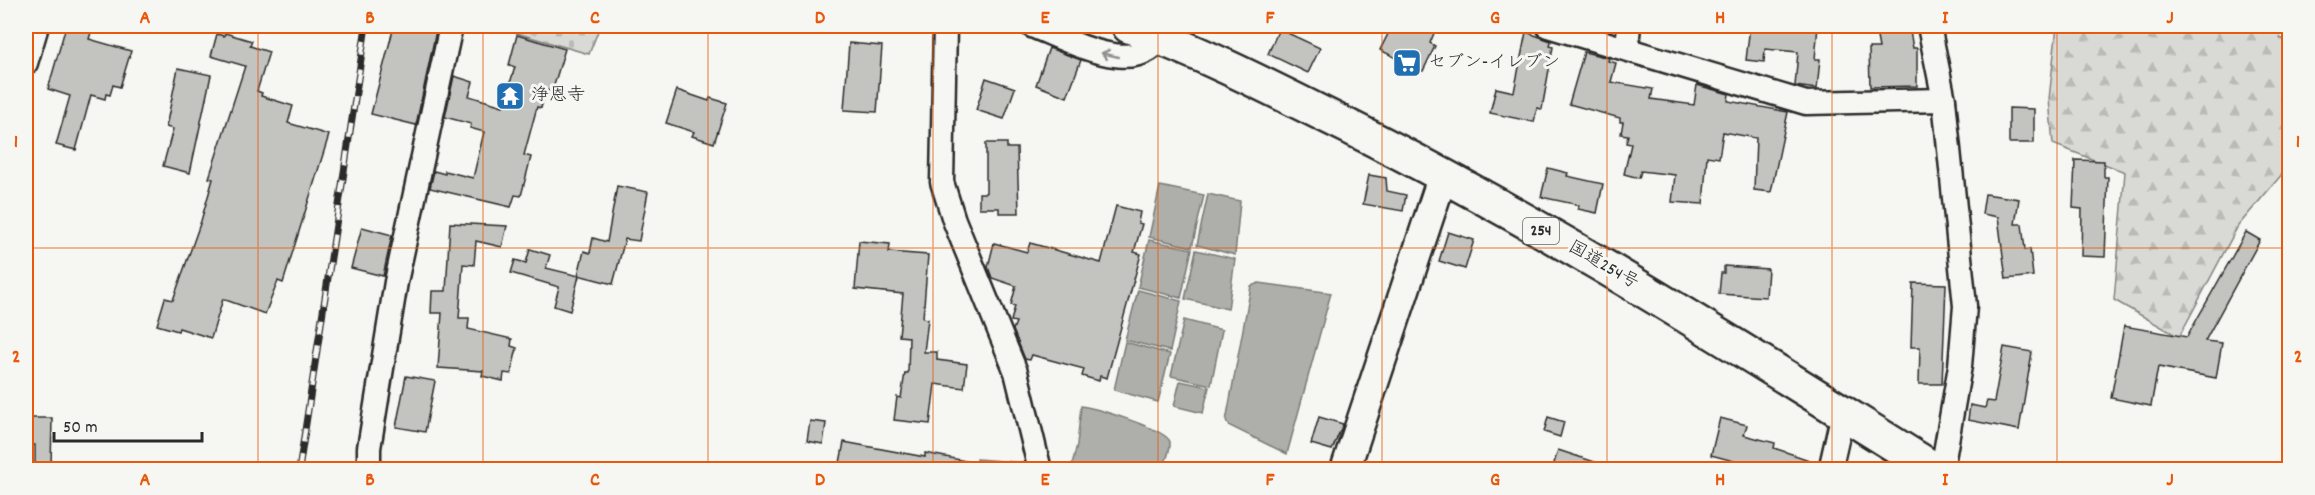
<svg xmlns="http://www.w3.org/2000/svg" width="2315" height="495" font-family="Dekko,'Klee One',sans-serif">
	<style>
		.forest { fill: url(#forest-firs); stroke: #828280; stroke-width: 1.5 }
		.cemetery { fill: url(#cemetery-stones); stroke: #828280; stroke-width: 1.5 }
		.water { fill: #aeaeab; stroke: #7a7a78; stroke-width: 1.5 }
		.building { fill: #c3c3c0; stroke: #2b2b2b; stroke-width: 1.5 }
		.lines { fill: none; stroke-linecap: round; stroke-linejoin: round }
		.minor-casing { stroke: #2b2b2b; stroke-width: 27 }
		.tertiary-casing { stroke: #2b2b2b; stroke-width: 33 }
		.trunk-casing { stroke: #2b2b2b; stroke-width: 38 }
		.minor { stroke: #f6f6f2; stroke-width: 22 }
		.tertiary { stroke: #f6f6f2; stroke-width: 28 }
		.trunk { stroke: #f6f6f2; stroke-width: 33 }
		.rail-casing { stroke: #2b2b2b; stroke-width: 7 }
		.rail { stroke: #f6f6f2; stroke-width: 4.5; stroke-dasharray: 14; stroke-linecap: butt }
		.oneway { stroke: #90908e }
		.grid { fill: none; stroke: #e8590c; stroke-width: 1.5; stroke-opacity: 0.55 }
		.labels { text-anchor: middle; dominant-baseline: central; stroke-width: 6; stroke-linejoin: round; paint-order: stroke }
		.shield { fill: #f6f6f2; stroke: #686867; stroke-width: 1.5 }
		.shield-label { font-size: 16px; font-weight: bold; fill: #2b2b2b }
		.poi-label { font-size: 18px; fill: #2b2b2b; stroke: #f6f6f2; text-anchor: start }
		.street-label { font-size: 18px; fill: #2b2b2b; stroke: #f6f6f2 }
		.neatline { fill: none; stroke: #e8590c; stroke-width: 2 }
		.grid-label { font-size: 20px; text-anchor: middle; font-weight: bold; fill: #e8590c }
	</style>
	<defs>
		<pattern id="forest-firs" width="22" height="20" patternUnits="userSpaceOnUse" patternTransform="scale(1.5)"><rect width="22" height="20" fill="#d9d9d5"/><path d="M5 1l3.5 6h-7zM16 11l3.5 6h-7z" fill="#babab7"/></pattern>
		<pattern id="cemetery-stones" width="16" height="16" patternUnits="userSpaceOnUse" patternTransform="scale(1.5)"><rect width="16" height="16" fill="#d9d9d5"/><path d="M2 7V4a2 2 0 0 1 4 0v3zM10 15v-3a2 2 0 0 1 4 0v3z" fill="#babab7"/></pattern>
	</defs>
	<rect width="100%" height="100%" fill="#f6f6f2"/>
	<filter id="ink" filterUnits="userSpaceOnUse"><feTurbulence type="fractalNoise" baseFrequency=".0167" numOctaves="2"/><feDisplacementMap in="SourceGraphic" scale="12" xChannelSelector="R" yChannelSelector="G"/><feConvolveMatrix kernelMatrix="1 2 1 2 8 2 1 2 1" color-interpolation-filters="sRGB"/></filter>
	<g filter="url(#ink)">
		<path class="forest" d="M2057,26H2283L2280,38L2290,42L2289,166L2238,226L2179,337L2114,300L2125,172L2053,144L2049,99Z"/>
		<path class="cemetery" d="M492,26H600L589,54Z"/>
		<g class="water">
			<path d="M1160,186L1204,195L1192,247L1149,237Z"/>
			<path d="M1208,194L1240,201L1235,255L1197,245Z"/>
			<path d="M1149,240L1192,249L1181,298L1138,287Z"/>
			<path d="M1196,250L1235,259L1228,309L1185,299Z"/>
			<path d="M1259,283L1331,293L1287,454L1230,426L1226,421L1251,286Z"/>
			<path d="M1138,290L1181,301L1170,351L1125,340Z"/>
			<path d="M1184,320L1222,330L1211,385L1171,376Z"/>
			<path d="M1125,342L1170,354L1158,402L1114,390Z"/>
			<path d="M1180,381L1209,387L1203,413L1174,406Z"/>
			<path d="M1081,406C1095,408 1167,429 1170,442C1171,450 1165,462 1163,469H1071L1077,445Z"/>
			<path d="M977,459L1029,463L1031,470H977Z"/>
		</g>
		<g class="building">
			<path d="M66,26H93L89,39L131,51L120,87L113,85L110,95L106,94L105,99L91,95L76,150L56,145L70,96L48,89Z"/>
			<path d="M394,26H437L416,125L371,114Z"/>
			<path d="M1392,26L1409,33L1413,26H1424L1435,31L1430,43L1435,46L1423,71L1380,50Z"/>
			<path d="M1750,26H1818L1815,59H1820L1817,89L1795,86L1798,52L1765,49L1764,62L1746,60Z"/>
			<path d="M1875,26H1909L1913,48H1917V86L1870,87L1869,48H1879Z"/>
			<path d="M1279,29L1320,48L1308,73L1268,54Z"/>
			<path d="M1526,32L1551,41L1550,46L1553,47L1542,109L1537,108L1534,122L1490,113L1496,88L1514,92Z"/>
			<path d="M225,33L252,41L250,46L269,52L257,91L262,93L261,96L293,106L288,123L329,135L283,283L278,281L265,314L223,299L211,338L179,328L178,331L157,325L165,298L173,300L201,221L213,179L209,178L245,66L211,56L217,34L224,36Z"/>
			<path d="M517,35L565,49L552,92L546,90L541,108L537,107L524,155L531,157L521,196L515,195L511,207L430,188L434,171L445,174V171L473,178L484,132L470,128L471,124L445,117L454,76L473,82L469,96L503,106L515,67L509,65Z"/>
			<path d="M849,43L882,46L877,112L844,110Z"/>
			<path d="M1049,48L1081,60L1067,97L1036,85Z"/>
			<path d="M1584,52L1609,58L1608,61L1616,63L1611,82L1653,89L1651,99L1694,105L1697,85L1729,94L1728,101L1788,112L1771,192L1754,190L1756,138L1723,132L1719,158L1707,156L1703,204L1672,202L1675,175L1641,171L1639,178L1624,174L1631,144L1626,143L1628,135L1621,134L1623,122H1620V118L1569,104Z"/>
			<path d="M178,68L211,75L190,173L163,166L173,129L166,127Z"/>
			<path d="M986,78L1015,88L1004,119L976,110Z"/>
			<path d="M677,90L709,101L710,98L727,103L714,143L692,136L694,132L666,123Z"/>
			<path d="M2009,108L2034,109V143H2009Z"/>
			<path d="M986,143H1007V148H1017L1019,213H999V208H979V193H986Z"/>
			<path d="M2075,160L2104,161V177H2108L2105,257L2081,256L2082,209L2073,208Z"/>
			<path d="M1548,168L1568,173L1567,176L1603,184L1597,213L1578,209L1579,205L1541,197Z"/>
			<path d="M1369,175L1386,178L1387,191L1406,195L1403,211L1363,204Z"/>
			<path d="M617,186L648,192L639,241L625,239L613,284L578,275L584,251L590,253L593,238L607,242Z"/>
			<path d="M1985,194L2019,199L2015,224H2022L2025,250L2030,249L2033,276L2006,279L1998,217L1982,214Z"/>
			<path d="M1116,206L1140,212L1138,223L1142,224L1134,252L1141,254L1107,378L1100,376L1099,381L1082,376L1084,369L1032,355L1030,360L1025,359L1013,330L1016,322L1011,321L1015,306L1011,305L1016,286L992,278L988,267L994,243L1027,252L1030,243L1101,263Z"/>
			<path d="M450,223L507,226L502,247L476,241L474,265L463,264L459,318H469L468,329L512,339L511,346L517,348L511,374L504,373L503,381L482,376L483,371L438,368L442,313H431L432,291H446Z"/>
			<path d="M362,227L392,235L383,276L351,268Z"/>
			<path d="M1448,232L1474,240L1465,269L1439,261Z"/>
			<path d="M2246,232L2260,240L2205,341L2222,343L2216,378L2158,367L2151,406L2111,398L2124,326L2187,337Z"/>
			<path d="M859,241L890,244L889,252L928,255L923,318L928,319L924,352H937V360L967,364L964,388L935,384L930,424L894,420L897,397L901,398L905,373H908L909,337L899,336L903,294L855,289Z"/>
			<path d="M530,249L550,255L546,268L579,276L570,311L554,306L559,287L511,273L515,260L526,263Z"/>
			<path d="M1724,266L1768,269L1766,297L1719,294L1721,273H1724Z"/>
			<path d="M1913,283L1946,284L1942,384H1919L1920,347H1911Z"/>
			<path d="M2004,347L2032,352L2019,430L1968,420L1970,405L1985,408L1987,401L1994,402Z"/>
			<path d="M406,376L435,381L425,432L396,427Z"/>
			<path d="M1319,417L1343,424L1332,450L1311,444Z"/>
			<path d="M1548,417L1564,422L1560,437L1544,432Z"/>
			<path d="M31,418H52L51,467H35V445H31Z"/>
			<path d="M1720,418L1747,425L1744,435L1775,443L1774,448L1818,463L1817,470H1767L1711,455Z"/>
			<path d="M810,421L826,423L823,444L807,441Z"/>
			<path d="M844,442L925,457V453L971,462L970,470L839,468Z"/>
			<path d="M1558,450L1607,466L1606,470H1552Z"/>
		</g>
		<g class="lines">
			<g class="minor-casing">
				<g id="minor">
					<path d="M945,26L942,182L954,220L1016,372L1040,470"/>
					<path d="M1032,26C1069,40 1146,85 1165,27"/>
					<path d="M1548,26L1806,103L1944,100"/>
					<path d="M1929,26L1944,100L1965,306L1960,366L1942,470"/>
					<path d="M1627,47L1629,26"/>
					<path d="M26,63L37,26"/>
					<path d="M369,470V448L396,282L451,26"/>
					<path d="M1830,470L1843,413"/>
				</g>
			</g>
			<g class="tertiary-casing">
				<path id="tertiary" d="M1345,470L1443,175"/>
			</g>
			<g class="trunk-casing">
				<path id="trunk" d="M1129,26C1195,50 1259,82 1323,114C1535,217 1734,345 1935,470"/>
			</g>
			<use href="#minor" class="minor"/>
			<use href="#tertiary" class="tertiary"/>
			<use href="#trunk" class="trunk"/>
			<g class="rail-casing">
				<path id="rail" d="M299,470L366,26"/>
			</g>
			<use href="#rail" class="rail"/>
		</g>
		<defs><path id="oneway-shaft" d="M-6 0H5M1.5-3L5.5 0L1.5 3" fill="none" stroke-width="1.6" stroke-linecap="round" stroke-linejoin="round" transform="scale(1.5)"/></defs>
		<use class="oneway" href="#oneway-shaft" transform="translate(1110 55) rotate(-167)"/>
	</g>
	<path class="grid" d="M258,26V470M483,26V470M708,26V470M933,26V470M1158,26V470M1382,26V470M1607,26V470M1832,26V470M2057,26V470M26,248H2290"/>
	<defs>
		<g id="supermarket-square" transform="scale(1.5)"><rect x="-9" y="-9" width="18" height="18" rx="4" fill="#1f6fb2" stroke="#f6f6f2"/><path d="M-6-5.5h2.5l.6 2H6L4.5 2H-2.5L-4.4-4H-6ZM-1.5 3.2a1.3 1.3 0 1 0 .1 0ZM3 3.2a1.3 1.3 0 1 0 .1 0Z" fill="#fff"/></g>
		<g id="temple-square" transform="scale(1.5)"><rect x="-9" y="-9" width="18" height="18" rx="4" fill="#1f6fb2" stroke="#f6f6f2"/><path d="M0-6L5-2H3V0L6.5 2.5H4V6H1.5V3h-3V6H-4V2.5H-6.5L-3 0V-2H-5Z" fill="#fff"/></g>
	</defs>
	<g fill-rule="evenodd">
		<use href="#supermarket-square" x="1407" y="63"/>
		<use href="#temple-square" x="510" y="96"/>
	</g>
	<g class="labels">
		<rect class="shield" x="1523" y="218" width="36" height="26" rx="4.5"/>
		<g class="shield-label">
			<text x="1541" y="231">254</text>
		</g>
		<g class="poi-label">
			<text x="1428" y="63">セブン-イレブン</text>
			<text x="531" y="96">浄恩寺</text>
		</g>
		<g class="street-label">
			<text transform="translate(1603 266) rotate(30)">国道254号</text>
		</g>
	</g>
	<rect width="2315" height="495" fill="none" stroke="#f6f6f2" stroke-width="66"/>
	<path d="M54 432v9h148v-9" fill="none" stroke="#2b2b2b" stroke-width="3"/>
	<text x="63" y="432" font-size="18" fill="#2b2b2b" stroke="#f6f6f2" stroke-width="4.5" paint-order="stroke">50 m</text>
	<rect x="33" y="33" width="2249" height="429" class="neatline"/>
	<g class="grid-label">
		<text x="145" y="23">A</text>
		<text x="370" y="23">B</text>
		<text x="595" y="23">C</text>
		<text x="820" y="23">D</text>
		<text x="1045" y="23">E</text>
		<text x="1270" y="23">F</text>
		<text x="1495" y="23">G</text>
		<text x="1720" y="23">H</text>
		<text x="1945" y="23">I</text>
		<text x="2170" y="23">J</text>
		<text x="16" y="147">1</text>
		<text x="2298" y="147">1</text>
		<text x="16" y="362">2</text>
		<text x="2298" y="362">2</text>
		<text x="145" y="485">A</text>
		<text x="370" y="485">B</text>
		<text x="595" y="485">C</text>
		<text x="820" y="485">D</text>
		<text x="1045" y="485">E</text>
		<text x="1270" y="485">F</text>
		<text x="1495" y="485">G</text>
		<text x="1720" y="485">H</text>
		<text x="1945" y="485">I</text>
		<text x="2170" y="485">J</text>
	</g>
</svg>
